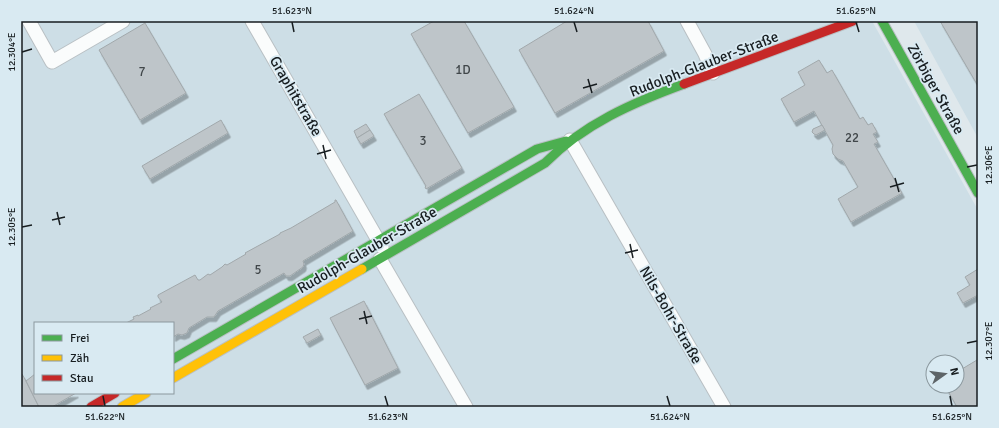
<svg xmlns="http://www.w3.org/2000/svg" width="999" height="428" font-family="Signika,sans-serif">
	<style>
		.built { fill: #cddee6; fill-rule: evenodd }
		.building { fill: #bec5c9; stroke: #a1a8ab; filter: url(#shadow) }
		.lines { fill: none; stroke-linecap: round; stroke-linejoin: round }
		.street-casing { stroke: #b9c0c4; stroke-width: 15 }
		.fast-casing { stroke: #b9c0c4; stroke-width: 11 }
		.slow-casing { stroke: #b9c0c4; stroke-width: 11 }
		.jam-casing { stroke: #b9c0c4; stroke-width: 11 }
		.street { stroke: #fafcfc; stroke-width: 13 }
		.fast { stroke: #4caf50; stroke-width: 9 }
		.slow { stroke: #ffc107; stroke-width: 9 }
		.jam { stroke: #c62828; stroke-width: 9 }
		.ticks { fill: none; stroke: #171d20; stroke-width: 1.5 }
		.labels { text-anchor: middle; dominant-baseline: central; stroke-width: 3.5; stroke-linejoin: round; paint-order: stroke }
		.number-label { font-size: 13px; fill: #41474a }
		.street-label { font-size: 15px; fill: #171d20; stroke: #d9eaf2 }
		.neatline { fill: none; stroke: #171d20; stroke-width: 1.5 }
		.ticks-label { font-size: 10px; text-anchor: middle; fill: #171d20 }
	</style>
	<defs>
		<filter id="shadow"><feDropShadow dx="2.5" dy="4.5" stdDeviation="0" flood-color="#0004"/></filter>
	</defs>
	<rect width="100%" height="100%" fill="#dfe8ec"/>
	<g class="built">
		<path d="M21,21H872L978,210V407H21ZM35,323H173V393H35ZM933,362H957V386H933Z"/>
		<path d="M914,21H978V138Z"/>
	</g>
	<g class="building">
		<path d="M434,21H464L514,107L468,133L411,34Z"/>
		<path d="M567,21H648L664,51L555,113L519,50Z"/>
		<path d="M940,21H978V86Z"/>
		<path d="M145,23L186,93L140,120L99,50Z"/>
		<path d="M819,60L827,73L832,70L860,119L863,117L868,125L872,123L877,132L873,134L878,142L874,144L902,193L851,222L838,199L858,187L843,161L838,159L833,154L832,149L833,145L814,111L794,122L781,99L805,85L798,72Z"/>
		<path d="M419,94L462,168L426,189L425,187L426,186L384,114Z"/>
		<path d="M221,120L228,133L150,179L142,166Z"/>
		<path d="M366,124L370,130L357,138L354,131Z"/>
		<path d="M822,125L825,130L816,135L814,134L812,132L813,129Z"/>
		<path d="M370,130L374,136L361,144L357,138Z"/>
		<path d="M335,200H336L353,231L303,261L304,264L303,267L290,276H286L284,273L218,311L214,317H207L189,328L187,333L182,335L178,334L173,337V323H126L134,319L133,317L138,315V316L151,309L150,308L162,302L158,297V295L195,275L198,280H200L208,274L210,275L222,267L225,264L227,265L246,254L245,253L280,234V233L291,228L335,202Z"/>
		<path d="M978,269V295L963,303L957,293L970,285L965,277Z"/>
		<path d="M364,301L398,368L365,385L330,318Z"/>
		<path d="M318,329L321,335L307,343L303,337Z"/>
		<path d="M977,360L978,407H957L945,386H957V372Z"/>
		<path d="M22,374L26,381L39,407H21Z"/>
		<path d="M35,374V393H76L52,407H39L26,381Z"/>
	</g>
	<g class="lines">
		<g class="street-casing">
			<g id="street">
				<path d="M29,21L52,62L123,21"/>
				<path d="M252,21L382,247"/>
				<path d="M687,21L705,54L713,73"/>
				<path d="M570,140L724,407"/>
				<path d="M380,259L466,407"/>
			</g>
		</g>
		<g class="fast-casing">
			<g id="fast">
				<path d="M882,21L978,193"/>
				<path d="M362,269L545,163C584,124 632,103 684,84"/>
				<path d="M173,359L537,149L566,141"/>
			</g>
		</g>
		<g class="slow-casing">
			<g id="slow">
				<path d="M173,378L362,269"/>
				<path d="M122,407L146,393"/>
			</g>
		</g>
		<g class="jam-casing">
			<g id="jam">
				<path d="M684,84L853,21"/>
				<path d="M91,407L115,393"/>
			</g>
		</g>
		<use href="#street" class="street"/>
		<use href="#fast" class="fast"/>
		<use href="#slow" class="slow"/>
		<use href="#jam" class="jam"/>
	</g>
	<path class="ticks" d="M292,22L294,32M574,22L577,32M856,22L859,32M22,52L32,49M588,79L592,93M583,88L597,84M323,145L326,159M317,154L331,150M967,167L977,165M895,178L899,192M890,187L904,183M57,212L60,225M52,220L65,217M22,227L32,225M630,244L633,258M625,253L638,250M364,311L367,324M359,319L372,316M967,343L977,341M103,396L105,406M385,396L388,406M667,396L670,406M950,396L952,406"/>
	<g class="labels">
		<g class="number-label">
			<text x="463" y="70">1D</text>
			<text x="142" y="72">7</text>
			<text x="852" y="138">22</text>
			<text x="423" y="141">3</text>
			<text x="258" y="270">5</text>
		</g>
		<g class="street-label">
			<text transform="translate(704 64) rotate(-21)">Rudolph-Glauber-Straße</text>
			<text transform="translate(936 89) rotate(61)">Zörbiger Straße</text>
			<text transform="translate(296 96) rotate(60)">Graphitstraße</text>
			<text transform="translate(367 250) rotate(-30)">Rudolph-Glauber-Straße</text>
			<text transform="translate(671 315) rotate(60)">Nils-Bohr-Straße</text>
		</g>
	</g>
	<rect width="999" height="428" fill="none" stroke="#d9eaf2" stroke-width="44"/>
	<rect x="34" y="322" width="140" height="72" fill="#d9eaf2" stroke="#8b989e"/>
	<rect x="42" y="335" width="20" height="6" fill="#4caf50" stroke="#8b989e"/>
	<text x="70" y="342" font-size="12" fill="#171d20">Frei</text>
	<rect x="42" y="355" width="20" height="6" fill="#ffc107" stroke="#8b989e"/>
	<text x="70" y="362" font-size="12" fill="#171d20">Zäh</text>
	<rect x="42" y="375" width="20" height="6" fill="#c62828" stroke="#8b989e"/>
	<text x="70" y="382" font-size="12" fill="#171d20">Stau</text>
	<g transform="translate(945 374) rotate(76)"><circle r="19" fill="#d9eaf2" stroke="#8b989e"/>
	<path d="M0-3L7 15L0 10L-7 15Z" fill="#5d6467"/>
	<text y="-6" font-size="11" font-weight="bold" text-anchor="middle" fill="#171d20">N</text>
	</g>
	<rect x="22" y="22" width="955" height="384" class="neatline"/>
	<g class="ticks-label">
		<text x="292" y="14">51.623°N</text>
		<text x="574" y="14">51.624°N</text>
		<text x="856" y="14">51.625°N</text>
		<text transform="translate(11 52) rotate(-90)" y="4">12.304°E</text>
		<text transform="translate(988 165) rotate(-90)" y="4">12.306°E</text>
		<text transform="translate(11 227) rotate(-90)" y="4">12.305°E</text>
		<text transform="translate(988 341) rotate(-90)" y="4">12.307°E</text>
		<text x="105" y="420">51.622°N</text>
		<text x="388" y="420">51.623°N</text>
		<text x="670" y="420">51.624°N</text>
		<text x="952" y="420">51.625°N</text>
	</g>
</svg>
